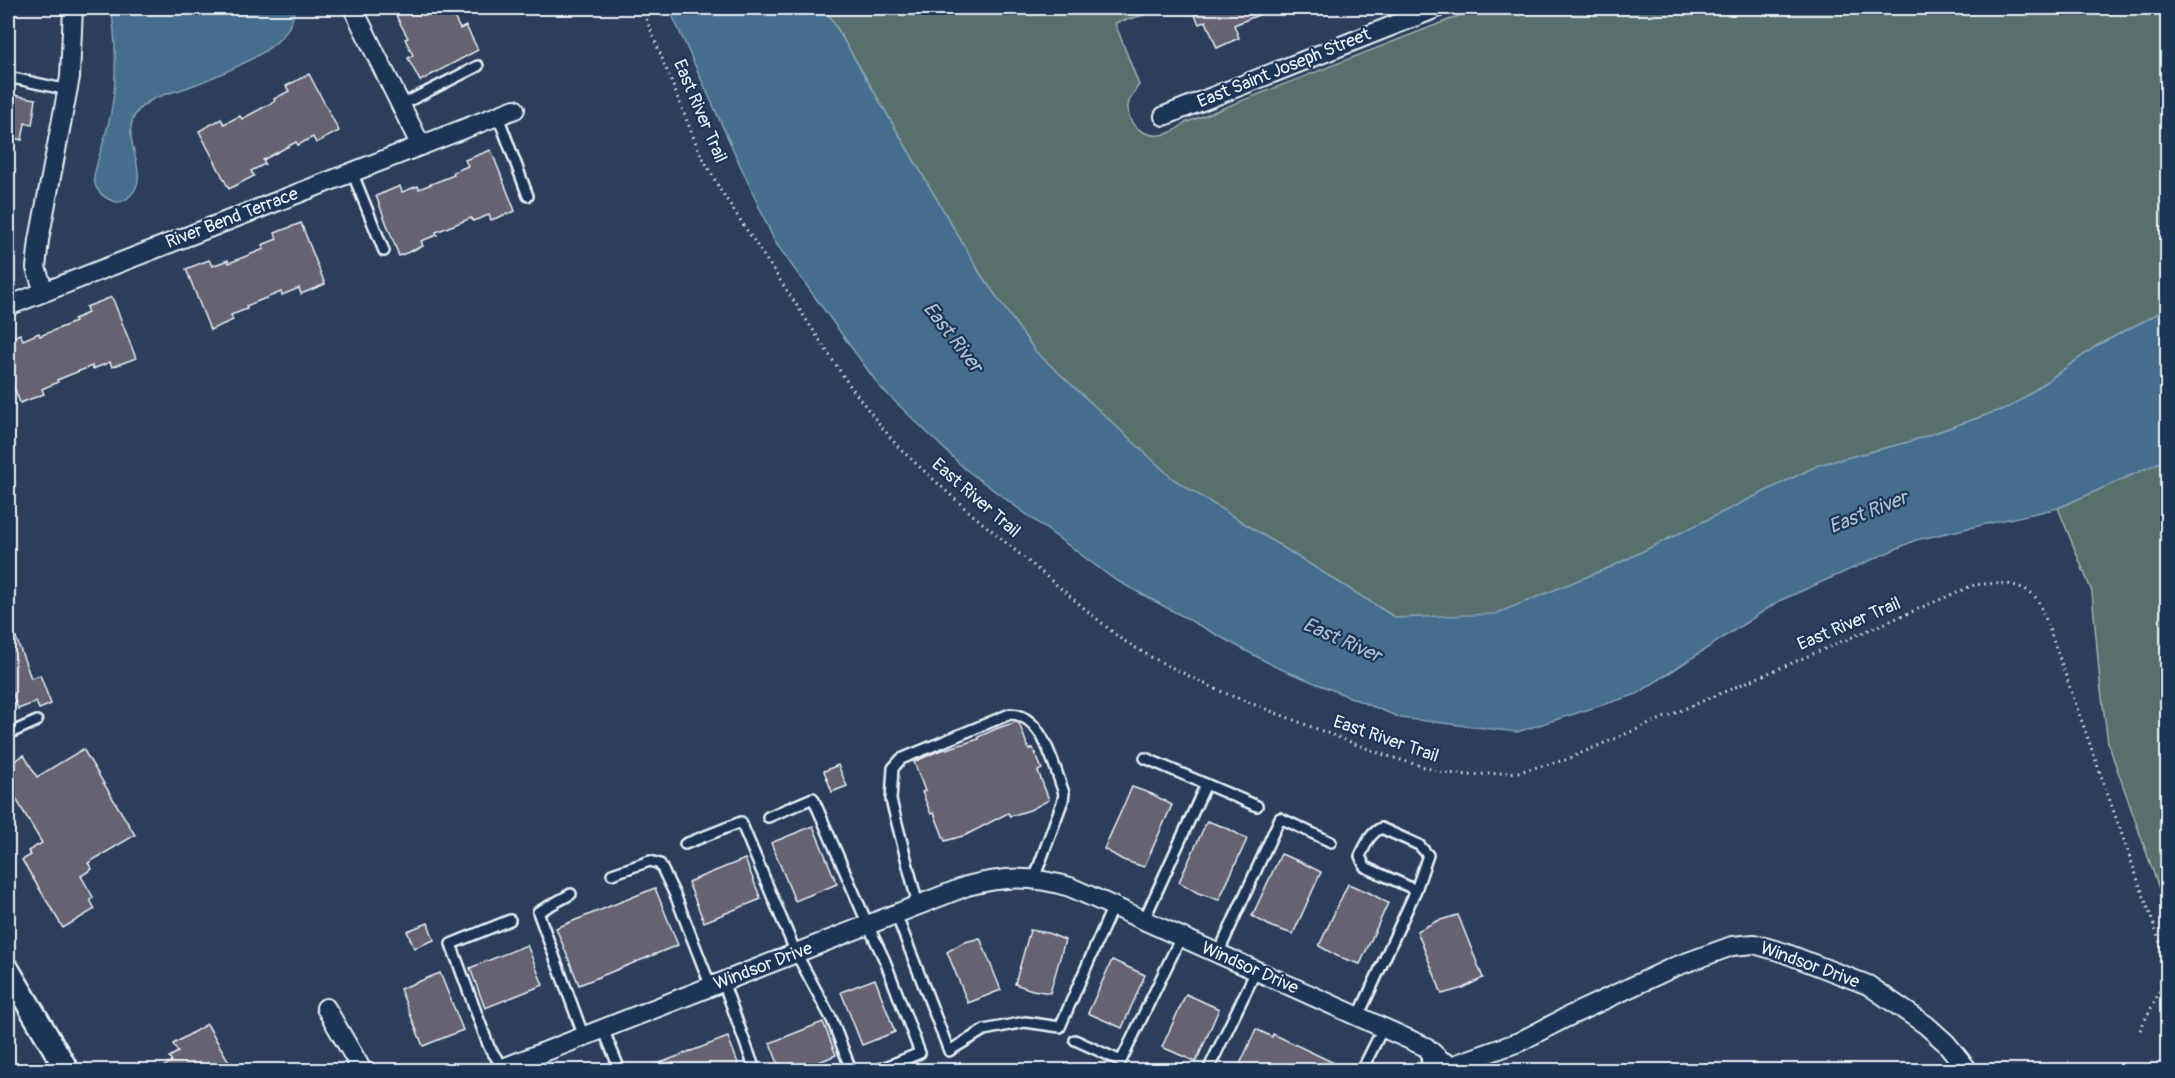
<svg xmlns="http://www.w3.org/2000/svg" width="2175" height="1078" font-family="Pangolin,sans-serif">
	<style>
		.green { fill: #58706d; stroke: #a0b0b2; stroke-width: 1.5 }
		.water { fill: #456d8d; stroke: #86a2b8; stroke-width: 1.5 }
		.building { fill: #666271; stroke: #e8f1f8; stroke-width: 1.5 }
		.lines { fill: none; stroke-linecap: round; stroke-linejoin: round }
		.service-casing { stroke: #e8f1f8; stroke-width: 14 }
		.minor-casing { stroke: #e8f1f8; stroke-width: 22 }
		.tertiary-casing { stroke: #e8f1f8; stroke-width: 27 }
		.path { stroke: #e8f1f8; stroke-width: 3; stroke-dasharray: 1.5 4.5; stroke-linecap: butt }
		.service { stroke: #1d3557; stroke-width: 9 }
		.minor { stroke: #1d3557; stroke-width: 18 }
		.tertiary { stroke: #1d3557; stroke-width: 22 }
		.labels { text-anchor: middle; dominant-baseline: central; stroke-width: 4.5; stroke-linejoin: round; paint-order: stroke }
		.street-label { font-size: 18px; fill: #e8f1f8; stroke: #1d3557 }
		.water-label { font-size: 20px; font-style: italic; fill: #afc3d3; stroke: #1d3557 }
	</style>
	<rect width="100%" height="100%" fill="#2c3e5c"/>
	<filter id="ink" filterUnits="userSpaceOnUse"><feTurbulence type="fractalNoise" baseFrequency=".0167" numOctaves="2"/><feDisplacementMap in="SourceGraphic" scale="12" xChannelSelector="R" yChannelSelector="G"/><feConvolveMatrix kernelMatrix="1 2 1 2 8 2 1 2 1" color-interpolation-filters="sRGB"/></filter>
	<g filter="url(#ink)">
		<g class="green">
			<path d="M825,8H1141L1144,15L1115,23L1139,85C1134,92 1129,98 1128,106C1127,129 1150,140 1169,133C1175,131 1180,127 1185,123L1479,8H2167V309L2098,345L2012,406L1909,442L1819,465L1611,567L1495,615L1396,618L1173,479L1035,351L981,275Z"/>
			<path d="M2167,459V911L2108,743L2100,682L2092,592L2058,508Z"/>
		</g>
		<g class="water">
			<path d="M111,8H295C294,17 291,25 285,33C268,56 213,78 186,88C174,92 159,95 148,102C106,129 157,170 130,196C127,199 122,202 118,202C106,201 94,190 94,178C94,173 97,166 98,160C103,143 109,125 112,107C117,79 116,36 111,8Z"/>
			<path d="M669,8H825L981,275L1035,351L1173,479L1396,618L1495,614L1611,567L1819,465L1909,442L2012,406L2098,345L2167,309V459L2058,508L1916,540L1779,601L1637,694L1517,732L1401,718L1276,667L1114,579L965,469L880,387L775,242Z"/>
		</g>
		<g class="building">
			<path d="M392,8H445L449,16L453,15L460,29L466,26L478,50L420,81L408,58L413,55L405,39L408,38Z"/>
			<path d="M1201,8H1275L1234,25L1239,38L1217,48L1206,21L1199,24L1193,11Z"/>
			<path d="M309,74L339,131L316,143L313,137L298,145L296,142L263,160L265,164L251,171L254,176L229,189L199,131L221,119L224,124L240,116L242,119L275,101L274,99L289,91L286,86Z"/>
			<path d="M8,94L36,99L32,125L25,123L22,140L8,137Z"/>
			<path d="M491,150L515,211L491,220L489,215L473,221L471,218L436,232L437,235L421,241L423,246L399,256L376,196L400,186L402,192L418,186L419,189L454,175L453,172L468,166L465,160Z"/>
			<path d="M301,223L325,284L301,294L299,288L282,295L281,292L246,306L247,309L231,315L233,320L210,330L186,269L209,260L212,266L228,260L229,263L264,249L262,245L277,239L275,233Z"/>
			<path d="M112,297L136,358L112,367L110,362L93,369L92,366L57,380L58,382L42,389L44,394L20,403L8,370V339L20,334L23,340L39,333L40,336L75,322L74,319L88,313L86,307Z"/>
			<path d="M9,619L31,678L40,675L51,704L39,709L36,702L18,709L8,681Z"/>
			<path d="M1016,722L1019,723L1029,750L1033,748L1042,769L1038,771L1049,800L1030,810L1010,816L1008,813L966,835L945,841L934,813L931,814L922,792L925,791L914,762L936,752L979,739L978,737L998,728Z"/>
			<path d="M83,749L135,835L88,863L92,869L81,876L93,897L90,900L95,909L63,928L22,860L31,855L28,851L42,843L8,785V765L24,755L37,777Z"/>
			<path d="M838,765L847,786L832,792L824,771Z"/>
			<path d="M1132,787L1152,794L1172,805L1144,867L1123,860L1104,849Z"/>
			<path d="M1207,821L1227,828L1247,839L1219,900L1198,893L1179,882Z"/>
			<path d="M813,826L837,884L795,901L771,843Z"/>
			<path d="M1281,854L1301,862L1321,872L1293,934L1272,927L1252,916Z"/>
			<path d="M745,859L761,899L704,922L688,882Z"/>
			<path d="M1348,884L1368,892L1388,903L1360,964L1339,957L1319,946Z"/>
			<path d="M655,888L678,945L579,985L556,928Z"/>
			<path d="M1458,915L1483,978L1463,988L1442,994L1417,931L1437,921Z"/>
			<path d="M428,923L434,940L414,948L407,931Z"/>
			<path d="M1030,930L1048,933L1065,940L1050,993L1032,990L1015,984Z"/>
			<path d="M980,938L1001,990L968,1003L947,952L962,943Z"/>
			<path d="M527,945L543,985L485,1008L470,968Z"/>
			<path d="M1112,960L1145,975L1122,1028L1088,1013Z"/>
			<path d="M440,973L463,1030L423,1046L400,989Z"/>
			<path d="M875,979L895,1032L862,1045L841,992Z"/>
			<path d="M1186,994L1219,1009L1196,1062L1162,1047Z"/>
			<path d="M823,1022L836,1055L797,1071H781L770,1043Z"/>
			<path d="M207,1024L229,1062L215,1071H157L172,1061L169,1057L178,1052L173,1044Z"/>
			<path d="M1256,1029L1272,1037L1273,1034L1351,1071H1237Z"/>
			<path d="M728,1037L741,1071H644V1069Z"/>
		</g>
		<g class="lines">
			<g class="service-casing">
				<g id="service">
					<path d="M8,77L68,90"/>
					<path d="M401,105L478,66"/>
					<path d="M498,116L528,196"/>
					<path d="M352,172L384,251"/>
					<path d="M8,734L37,721"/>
					<path d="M1145,758L1257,806"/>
					<path d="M768,817L813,798L868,925L885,961L920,1053L878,1070"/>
					<path d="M685,844L741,822L796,953L832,1020L851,1070"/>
					<path d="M612,874L650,861L660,864L676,897L711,987"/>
					<path d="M571,894L538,912L584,1037"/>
					<path d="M918,905L891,800L893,768L901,759L1010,714C1043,714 1054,767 1064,793L1063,800L1034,879"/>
					<path d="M896,914L949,1051L984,1030L1025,1022L1060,1027L1113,906"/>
					<path d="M1144,920L1206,784"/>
					<path d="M1218,954L1280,818L1331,842"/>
					<path d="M723,982L755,1070"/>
					<path d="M1358,1017L1416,890L1428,855L1419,845L1381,828C1369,834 1366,845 1360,856L1365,867L1416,890"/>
					<path d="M603,1029L620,1070"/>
					<path d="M1075,1040L1121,1061L1181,937"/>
					<path d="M1426,1049L1427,1070"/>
					<path d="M503,1068L489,1047L451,944L510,920"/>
					<path d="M1208,1070L1256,971"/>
					<path d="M1362,1070L1383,1028"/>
				</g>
			</g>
			<g class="minor-casing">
				<g id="minor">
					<path d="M353,8L421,146"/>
					<path d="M1164,116L1437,8"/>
					<path d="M44,291L36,268L39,240L70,77L73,8"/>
					<path d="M8,306L515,109"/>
					<path d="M326,1008L362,1070"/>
					<path d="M498,1070L967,886C1006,876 1032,876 1070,887L1426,1047C1436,1055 1441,1064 1454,1065L1519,1042L1565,1018L1674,967L1732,946L1754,944L1782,952L1868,985L1926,1025L1946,1043L1968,1070"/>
				</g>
			</g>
			<g class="tertiary-casing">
				<path id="tertiary" d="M8,970L67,1070"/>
			</g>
			<g class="path">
				<path d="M642,8L699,151L721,191L848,383L876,420L899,448L967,510L1121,639L1151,657L1217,690L1381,754L1444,773L1470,775L1518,772L1565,760L1974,585C1994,583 2022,580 2037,599C2040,604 2042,611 2045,617L2168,965"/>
				<path d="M2140,1030L2168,975"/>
			</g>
			<use href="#service" class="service"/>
			<use href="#minor" class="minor"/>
			<use href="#tertiary" class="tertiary"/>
		</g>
	</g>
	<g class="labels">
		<g class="street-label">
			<text transform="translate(1284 68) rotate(-22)">East Saint Joseph Street</text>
			<text transform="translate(700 111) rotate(67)">East River Trail</text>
			<text transform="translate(232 218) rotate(-21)">River Bend Terrace</text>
			<text transform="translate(976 498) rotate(41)">East River Trail</text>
			<text transform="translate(1849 624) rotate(-23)">East River Trail</text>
			<text transform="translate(1386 739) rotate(19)">East River Trail</text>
			<text transform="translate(1810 965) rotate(20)">Windsor Drive</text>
			<text transform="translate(763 966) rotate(-21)">Windsor Drive</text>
			<text transform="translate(1250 968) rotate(24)">Windsor Drive</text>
		</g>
		<g class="water-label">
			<text transform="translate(953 337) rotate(52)">East River</text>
			<text transform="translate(1868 512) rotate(-22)">East River</text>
			<text transform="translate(1342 640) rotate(24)">East River</text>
		</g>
	</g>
	<rect width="2175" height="1078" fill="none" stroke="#1d3557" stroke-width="30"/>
	<rect x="15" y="15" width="2145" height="1048" fill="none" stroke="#e8f1f8" stroke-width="2" filter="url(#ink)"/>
</svg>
